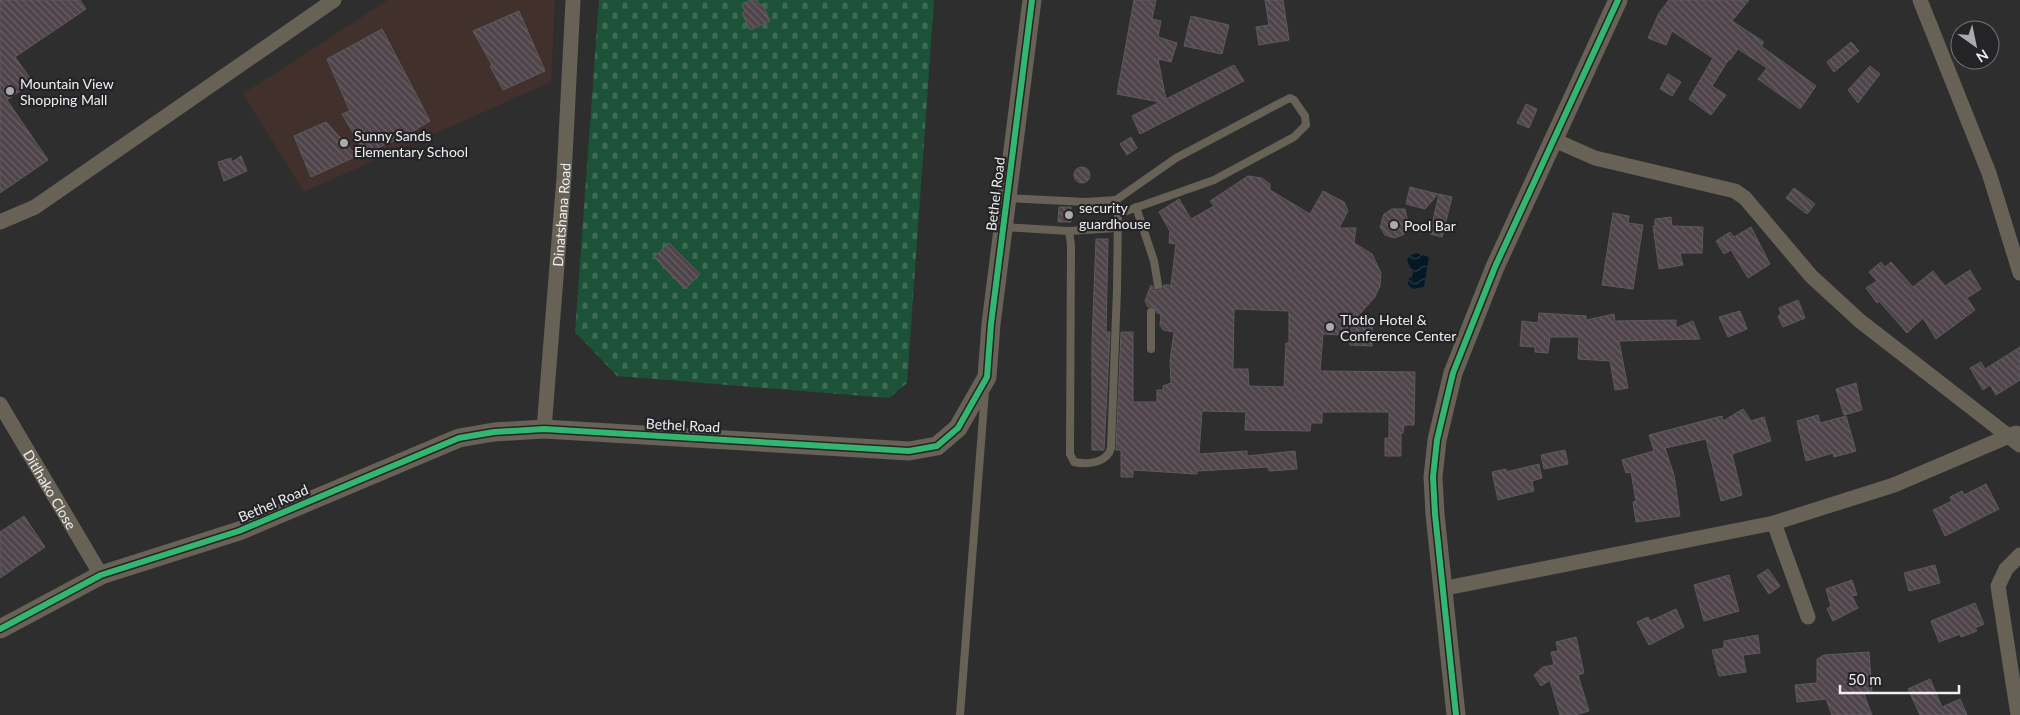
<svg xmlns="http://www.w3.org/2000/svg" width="2020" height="715" font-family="Lato,sans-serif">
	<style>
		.education { fill: #41302c }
		.cemetery { fill: url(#cemetery-stones) }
		.water { fill: url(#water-waves) }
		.building { fill: url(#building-back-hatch); stroke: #5c5b5c; fill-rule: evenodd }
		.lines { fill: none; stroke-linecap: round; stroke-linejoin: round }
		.service { stroke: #676255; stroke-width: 8 }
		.minor { stroke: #676255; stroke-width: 15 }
		.tertiary { stroke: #676255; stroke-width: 19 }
		.cycleway-casing { stroke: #242326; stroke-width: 9 }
		.cycleway { stroke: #33b770; stroke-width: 6 }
		.poi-dot { fill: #ababad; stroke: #242326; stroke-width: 2 }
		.labels { text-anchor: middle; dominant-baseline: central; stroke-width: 4.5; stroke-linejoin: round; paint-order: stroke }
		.poi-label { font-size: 14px; fill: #efeff1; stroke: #242326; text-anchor: start }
		.street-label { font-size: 14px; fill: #efeff1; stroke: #242326 }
	</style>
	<defs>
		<pattern id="cemetery-stones" width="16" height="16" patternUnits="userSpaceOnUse" patternTransform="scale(1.25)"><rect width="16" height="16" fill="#1c5237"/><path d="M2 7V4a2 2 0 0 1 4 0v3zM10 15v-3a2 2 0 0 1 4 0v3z" fill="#3d6b54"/></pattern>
		<pattern id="water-waves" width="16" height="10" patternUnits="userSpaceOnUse" patternTransform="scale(1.25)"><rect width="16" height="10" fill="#041924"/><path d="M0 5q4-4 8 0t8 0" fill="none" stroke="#293b44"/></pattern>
		<pattern id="building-back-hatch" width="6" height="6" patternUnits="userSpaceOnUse" patternTransform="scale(1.25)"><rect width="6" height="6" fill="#4f444a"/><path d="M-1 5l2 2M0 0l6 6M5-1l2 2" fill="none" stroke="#695f65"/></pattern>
	</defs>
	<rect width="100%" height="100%" fill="#2e2e2f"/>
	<path class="education" d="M388,0H555L551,82L304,192L243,94Z"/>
	<path class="cemetery" d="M599,0H934L907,383L889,398L617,376L575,332Z"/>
	<path class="water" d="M1416,253L1429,257L1424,287L1413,289L1408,285V279L1412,277L1413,273L1407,261L1409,256Z"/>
	<g class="building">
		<path d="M0,0H80L86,9L15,57L33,82L7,100L48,160L0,193Z"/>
		<path d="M751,0H757L760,5L762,4L770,21L750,30L742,13L745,12L742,4Z"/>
		<path d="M1134,0H1156L1152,19L1161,21L1158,37L1177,43L1171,62L1158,59L1166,99L1234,65L1244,81L1140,134L1132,116L1160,102L1117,94Z"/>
		<path d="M1265,0H1283L1289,40L1259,45L1256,27L1269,25Z"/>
		<path d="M1669,0H1749L1732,21L1764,42L1761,46L1816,86L1800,109L1758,79L1767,68L1738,49L1730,60L1729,59L1712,86L1726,95L1711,115L1689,99L1713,58L1672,31L1666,45L1648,38L1659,13Z"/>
		<path d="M519,11L545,71L503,90L490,66L492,65L473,31Z"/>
		<path d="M1191,16L1229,25L1222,54L1184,46Z"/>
		<path d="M382,29L430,121L403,137L365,153L342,114L350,111L327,59Z"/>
		<path d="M1851,42L1859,51L1834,72L1827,62Z"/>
		<path d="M1870,66L1880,74L1858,103L1848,90Z"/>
		<path d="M1668,74L1681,82L1672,96L1660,89Z"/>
		<path d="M1526,104L1537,109L1529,128L1517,123Z"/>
		<path d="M326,122L357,156L311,177L294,136Z"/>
		<path d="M1131,137L1137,148L1127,155L1120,144Z"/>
		<path d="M241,156L247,171L224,181L218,162L231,158L232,162Z"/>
		<circle cx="1082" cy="175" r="8"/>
		<path d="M1248,176L1262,178L1270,184V190L1310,214L1323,191L1344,202L1348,211L1339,228H1356L1354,243L1372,254L1381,273L1380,286L1375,297L1341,335L1323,334L1320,371L1415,372L1414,425H1404L1403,433H1401V456H1385V438H1389V412H1322V423H1311L1310,431L1245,430L1246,412L1202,411L1199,454L1247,451V456L1295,451L1297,469L1269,471L1268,467L1197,471V474L1133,470V477H1121V450H1116L1121,332H1133V402H1157V390H1163V386L1171,383L1170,361L1174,332L1163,330L1160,325L1161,314L1157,313L1153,307H1148L1145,301L1151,285L1158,291L1164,285H1171L1176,244L1169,243L1170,231L1159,212L1179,199L1191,219L1214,206L1210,201ZM1234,309L1289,311V343H1286L1284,387L1249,386L1248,369H1233Z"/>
		<path d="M1410,187L1438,194L1425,209L1406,204Z"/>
		<path d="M1794,188L1815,204L1807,214L1786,198Z"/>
		<path d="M1439,194L1452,197L1442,237L1430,234Z"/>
		<path d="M1059,207H1071V222H1058Z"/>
		<path d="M1392,209H1405L1409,227L1403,235L1394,238L1385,235L1380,227L1384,214Z"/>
		<path d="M1613,213L1629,216L1628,223L1643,225L1633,289L1602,285Z"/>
		<path d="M1671,217L1672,226L1703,227L1702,253H1680L1683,265L1659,269L1653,226L1655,227V219Z"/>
		<path d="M1751,227L1770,264L1748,278L1731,250L1724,254L1716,241L1730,232L1734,237Z"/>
		<path d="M1096,239H1108L1106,332H1110L1104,450H1092V342Z"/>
		<path d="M669,243L700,274L685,289L654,257Z"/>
		<path d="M1881,262L1885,267L1891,262L1913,287L1933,271L1945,286L1970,270L1981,289L1967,298L1975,310L1936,339L1923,318L1907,333L1879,301L1877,303L1866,288L1877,281L1869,272Z"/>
		<path d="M1798,300L1805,318L1783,327L1778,316L1781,314L1779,308Z"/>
		<path d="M1740,311L1747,329L1728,337L1719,317Z"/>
		<path d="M1539,313L1586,316V320L1614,314L1615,321L1676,320V328L1693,321L1700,339L1619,341L1628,388L1615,390L1610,361L1578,359L1579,337H1550L1548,353L1535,352V347L1520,346L1522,321L1538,323Z"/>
		<path d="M1351,324H1372V346L1350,345Z"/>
		<path d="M2020,347V380L1996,395L1990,385L1983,390L1970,368L1981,362L1985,369Z"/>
		<path d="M1856,383L1862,410L1844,415L1836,389Z"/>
		<path d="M1743,409L1751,421L1764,417L1771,441L1732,454L1742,495L1721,501L1706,439L1665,448L1674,475L1680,516L1636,522L1633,502L1636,501L1631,472L1626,473L1622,460L1654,451L1649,435L1722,416L1723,421Z"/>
		<path d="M1818,415L1820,423L1846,416L1856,451L1834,457L1833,453L1806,461L1797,421Z"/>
		<path d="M1565,450L1568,464L1544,469L1541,455Z"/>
		<path d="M1539,464L1542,478L1532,481L1534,491L1498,500L1492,472L1506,469V472Z"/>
		<path d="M1986,484L1999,509L1945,536L1933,510L1952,501L1950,497L1962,491L1964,495Z"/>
		<path d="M24,516L45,547L0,578V532Z"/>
		<path d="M1935,565L1940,583L1909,591L1904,573Z"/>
		<path d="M1768,569L1780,586L1769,594L1757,576Z"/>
		<path d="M1729,575L1739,611L1704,621L1694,585Z"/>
		<path d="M1852,580L1857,595L1852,596L1858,608L1833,621L1827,609L1831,606L1826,589Z"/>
		<path d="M1975,603L1984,624L1975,628L1977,631L1961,637L1960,634L1939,642L1931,621Z"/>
		<path d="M1676,609L1684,627L1649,645L1637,622L1648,617L1650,621Z"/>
		<path d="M1758,635L1760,653L1743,655L1746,672L1719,676L1712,650L1724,648V641Z"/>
		<path d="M1576,637L1584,673L1578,675L1589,711L1575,715H1560L1550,680L1541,686L1534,675L1543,667L1554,665L1551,652L1558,651L1556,642Z"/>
		<path d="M1869,652L1872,693L1864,694L1872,715H1832L1826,699L1797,702L1795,685L1817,683V659L1824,655Z"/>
		<path d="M1930,679L1942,707L1960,699L1967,715H1920L1908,689Z"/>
	</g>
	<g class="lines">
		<g class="service">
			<path d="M1116,200L1176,158L1280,103L1290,98L1294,100L1305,116L1306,125L1294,137L1214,180L1118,214"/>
			<path d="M1136,207L1154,261L1158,285"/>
			<path d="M1003,227L1069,231L1071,245L1070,454L1074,462C1088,465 1107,463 1111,448L1117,290L1118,214L1116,200L1086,202L1007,198"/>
			<path d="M1069,231L1116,228"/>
			<path d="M1151,349V312"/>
			<path d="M960,715L985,391"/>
		</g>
		<g class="minor">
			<path d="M1920,0L1989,173L2020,273"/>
			<path d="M1552,139L1595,158L1735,191L1745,198L1811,276L1860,321L2020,445"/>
			<path d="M0,222L35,207L334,0"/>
			<path id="s1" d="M0,404L101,575"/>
			<path id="s2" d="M544,429L564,177L573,0"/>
			<path d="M1774,523L1894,485L2016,433"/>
			<path d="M1441,589L1774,523L1808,617"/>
			<path d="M2018,715L1998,586L2006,569L2020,555"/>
		</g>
		<g class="tertiary">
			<path d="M0,629L101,575L239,531L459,438L494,432L544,429L909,451L937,446L958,428L987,377L991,324L1032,0"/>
			<path d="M1456,715L1435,514L1433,477L1437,440L1453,373L1495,267L1618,0"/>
		</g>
		<g class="cycleway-casing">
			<g id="cycleway">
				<path d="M0,629L101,575L239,531L459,438L494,432L544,429L909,451L937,446L958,428L987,377L991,324L1032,0"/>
				<path d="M1456,715L1435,514L1433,477L1437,440L1453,373L1495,267L1618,0"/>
			</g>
		</g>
		<use href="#cycleway" class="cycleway"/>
	</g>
	<g class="poi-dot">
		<circle cx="10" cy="91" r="5"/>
		<circle cx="344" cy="143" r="5"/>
		<circle cx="1069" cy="215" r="5"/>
		<circle cx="1394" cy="225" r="5"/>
		<circle cx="1330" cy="327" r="5"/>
	</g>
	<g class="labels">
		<g class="poi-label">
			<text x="20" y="83">Mountain View<tspan x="20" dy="16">Shopping Mall</tspan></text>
			<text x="354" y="135">Sunny Sands<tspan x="354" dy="16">Elementary School</tspan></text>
			<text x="1079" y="207">security<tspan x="1079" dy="16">guardhouse</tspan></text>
			<text x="1404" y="225">Pool Bar</text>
			<text x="1340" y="319">Tlotlo Hotel &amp;<tspan x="1340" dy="16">Conference Center</tspan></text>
		</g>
		<g class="street-label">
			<text transform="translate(995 194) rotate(-83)">Bethel Road</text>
			<text stroke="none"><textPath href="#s2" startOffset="215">Dinatshana Road</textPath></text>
			<text transform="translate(683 425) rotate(3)">Bethel Road</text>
			<text stroke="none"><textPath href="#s1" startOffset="99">Ditlhako Close</textPath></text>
			<text transform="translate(273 503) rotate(-23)">Bethel Road</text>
		</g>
	</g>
	<g transform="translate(1975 45) rotate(147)"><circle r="24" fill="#242326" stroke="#757577"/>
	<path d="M0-4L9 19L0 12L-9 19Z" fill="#ababad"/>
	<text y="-8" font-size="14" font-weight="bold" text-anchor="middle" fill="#efeff1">N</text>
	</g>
	<path d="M1840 685v8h119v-8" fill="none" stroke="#efeff1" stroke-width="2.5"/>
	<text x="1848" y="685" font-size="15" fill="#efeff1" stroke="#242326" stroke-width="4" paint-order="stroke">50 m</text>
</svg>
